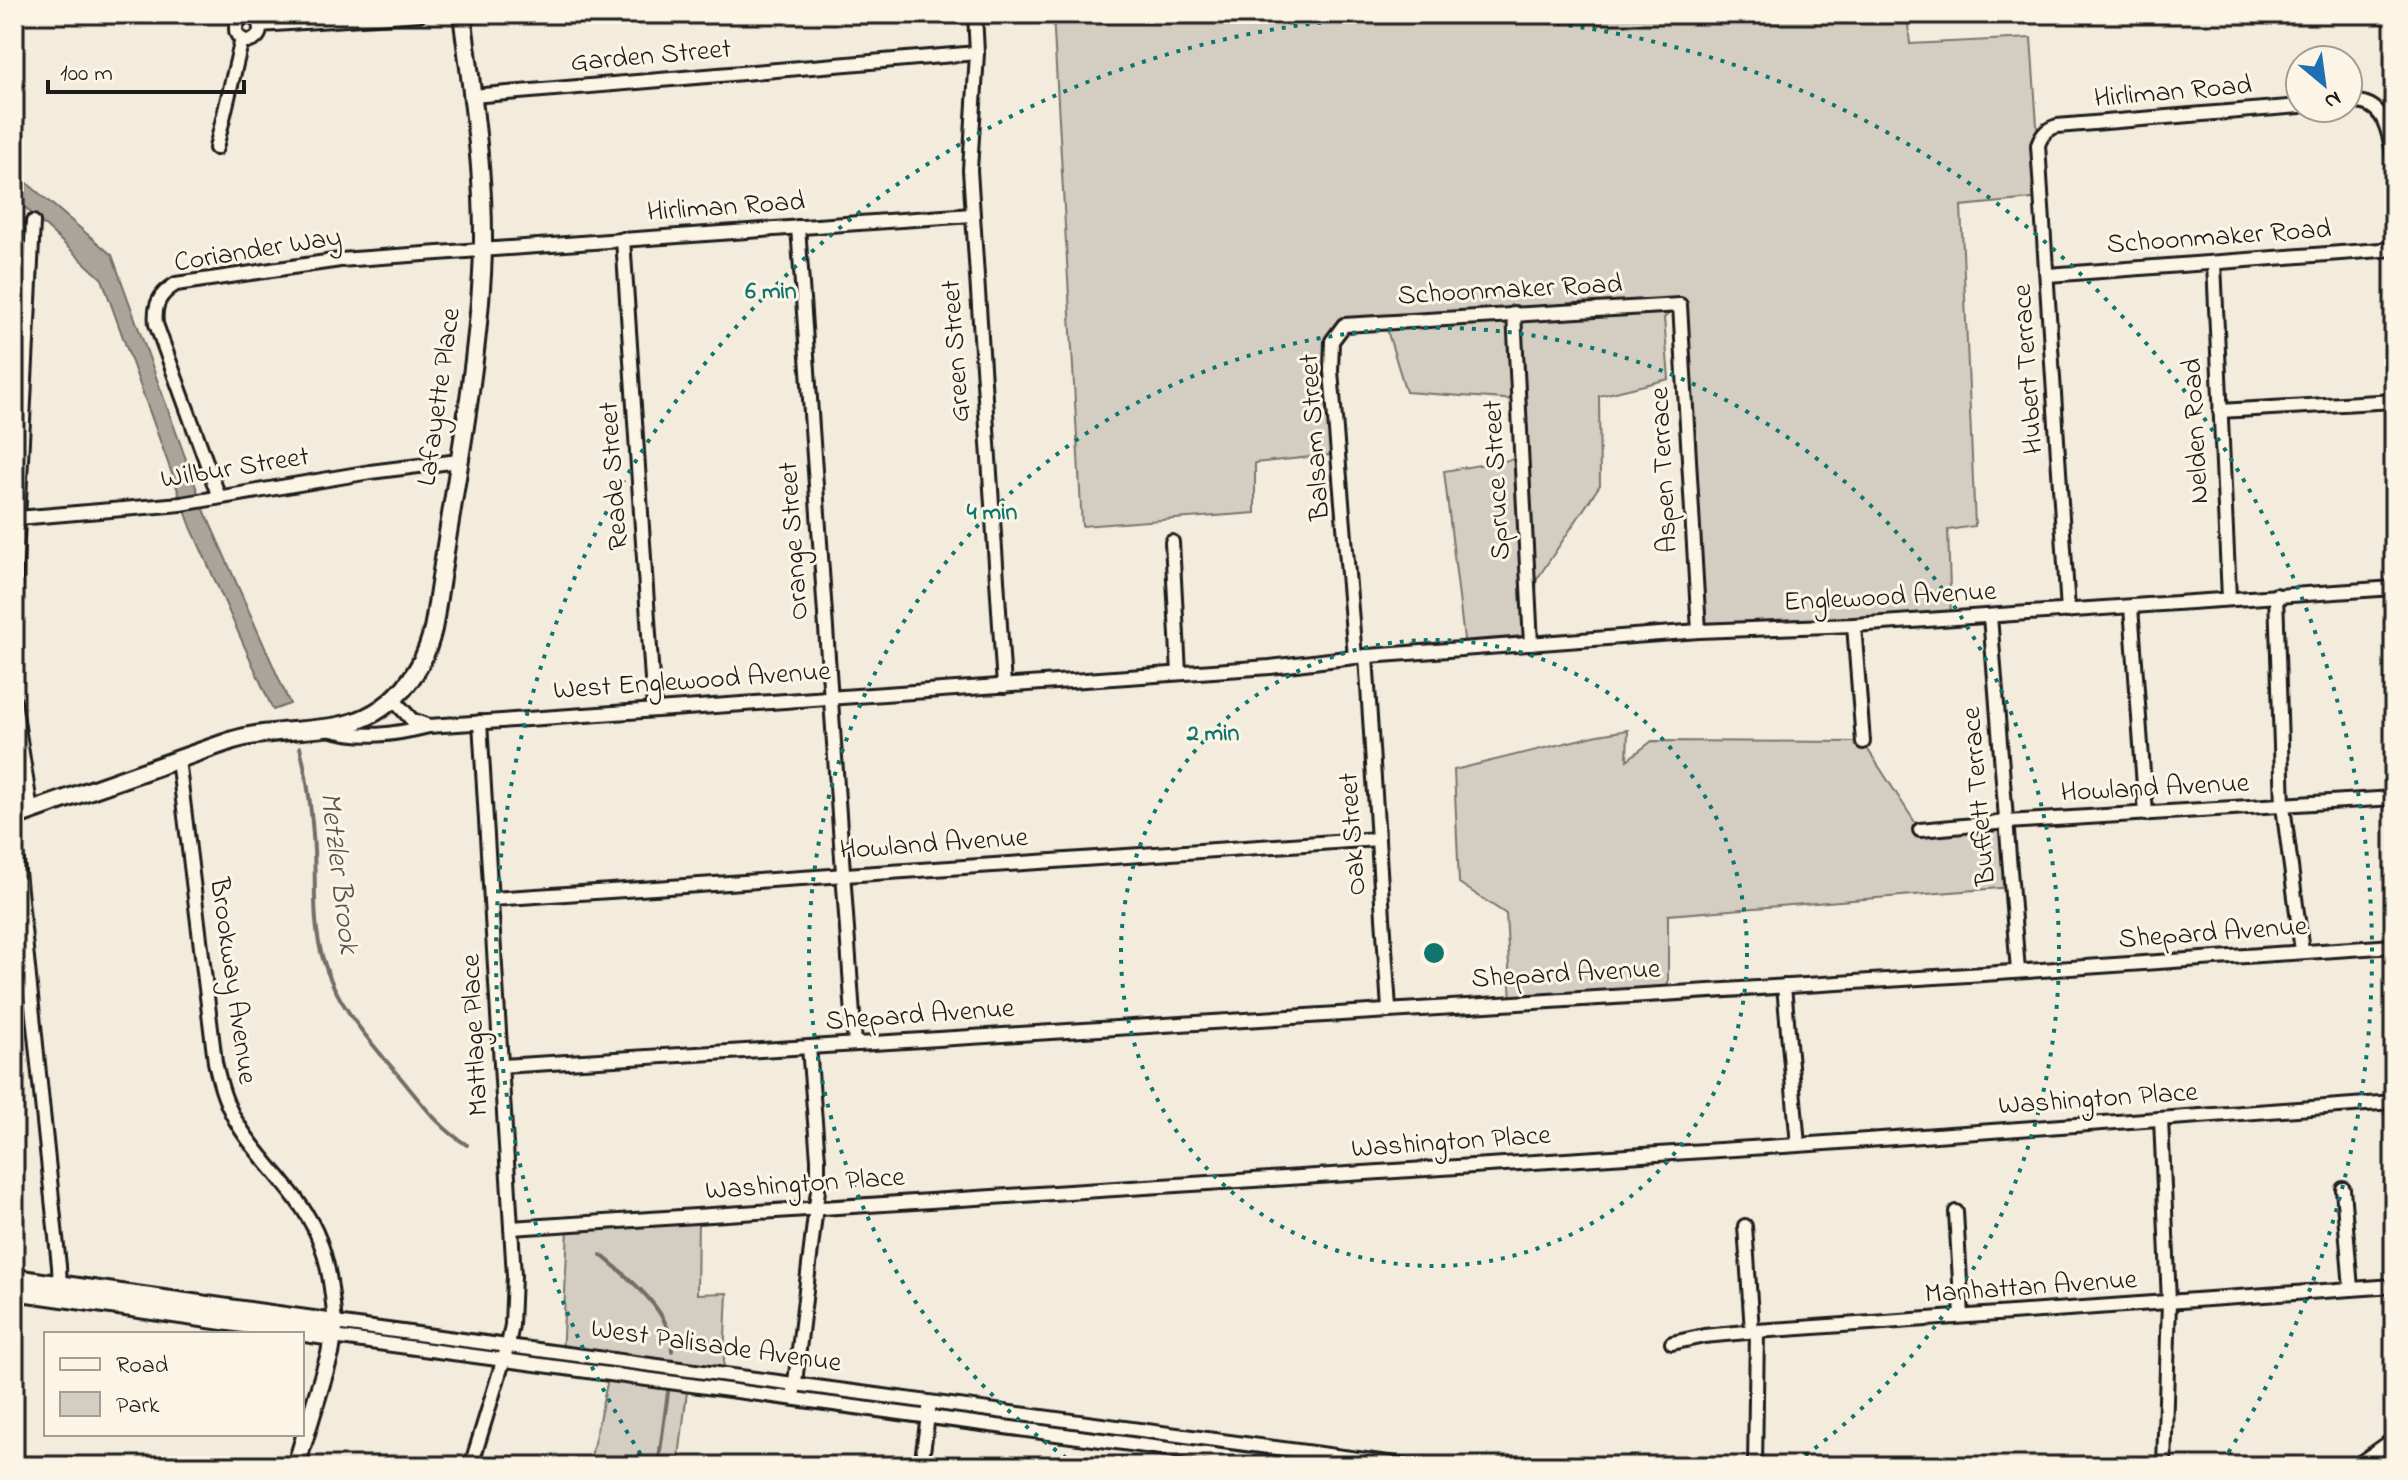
<svg xmlns="http://www.w3.org/2000/svg" width="2408" height="1480" font-family="'Indie Flower',sans-serif">
	<style>
		.green { fill: #d3cec1; stroke: #78756e; stroke-width: 2 }
		.water { fill: #aaa59b; stroke: #716e68; stroke-width: 2 }
		.lines { fill: none; stroke-linecap: round; stroke-linejoin: round }
		.stream { stroke: #716e68; stroke-width: 4 }
		.street-casing { stroke: #1c1c1c; stroke-width: 18 }
		.secondary-casing { stroke: #1c1c1c; stroke-width: 22 }
		.street { stroke: #fcf5e5; stroke-width: 12 }
		.secondary { stroke: #fcf5e5; stroke-width: 16 }
		.ring { fill: none; stroke: #0f766e; stroke-width: 4; stroke-dasharray: 4 8 }
		.labels { text-anchor: middle; dominant-baseline: central; stroke-width: 6; stroke-linejoin: round; paint-order: stroke }
		.street-label { font-size: 28px; fill: #1c1c1c; stroke: #fcf5e5 }
		.water-label { font-size: 30px; font-style: italic; fill: #55534f; stroke: #fcf5e5 }
		.centre { fill: #0f766e; stroke: #fcf5e5; stroke-width: 4 }
		.ring-label { font-size: 24px; text-anchor: middle; font-weight: bold; fill: #0f766e; stroke: #fcf5e5; stroke-width: 6; stroke-linejoin: round; paint-order: stroke }
	</style>
	<rect width="100%" height="100%" fill="#f3ecdd"/>
	<filter id="ink" filterUnits="userSpaceOnUse"><feTurbulence type="fractalNoise" baseFrequency=".0125" numOctaves="2"/><feDisplacementMap in="SourceGraphic" scale="16" xChannelSelector="R" yChannelSelector="G"/><feConvolveMatrix kernelMatrix="1 2 1 2 8 2 1 2 1" color-interpolation-filters="sRGB"/></filter>
	<g filter="url(#ink)">
		<g class="green">
			<path d="M1053,14H1907L1910,44L2031,38L2042,198L1961,206L1975,526L1948,530L1951,619L1699,631L1679,305L1664,318L1669,379L1599,396L1600,485L1537,579L1531,644L1465,648L1444,471L1521,458L1518,400L1406,392L1384,320L1336,334L1339,454L1255,463V513L1082,526Z"/>
			<path d="M1628,730L1627,760L1652,741L1863,742L1920,830L2007,822L2012,887L1668,915V993L1511,1002L1506,914L1459,883L1454,770L1598,735Z"/>
			<path d="M698,1219L697,1294L727,1293L723,1380L689,1375L678,1466H589L611,1365L562,1358L568,1228Z"/>
		</g>
		<path class="water" d="M14,172L112,255L205,512L290,704L273,710L191,527L102,279L14,197Z"/>
		<g class="lines">
			<g class="stream">
				<path d="M300,747C308,780 312,815 314,850C316,886 312,924 323,959C335,1002 367,1038 395,1071C418,1098 437,1127 467,1145"/>
				<path d="M601,1255C629,1278 673,1312 672,1351"/>
				<path d="M658,1466L668,1392"/>
			</g>
			<g class="street-casing">
				<g id="street">
					<path d="M975,14L977,53L970,170L1004,686"/>
					<circle cx="248" cy="29" r="12"/>
					<path d="M260,25L420,14"/>
					<path d="M472,96L977,53"/>
					<path d="M2348,102C2384,99 2388,128 2394,157"/>
					<path d="M216,148L242,39"/>
					<path d="M798,227L855,1044"/>
					<path d="M623,239L654,710"/>
					<path d="M2214,263L2229,598"/>
					<path d="M2048,275L2394,249"/>
					<path d="M1514,313L1531,644"/>
					<path d="M2220,411L2394,401"/>
					<path d="M219,497L156,324C154,305 159,294 176,284L340,260L972,215"/>
					<path d="M18,518L181,504L370,472L459,461"/>
					<path d="M1172,542L1179,673"/>
					<path d="M2276,595L2283,806L2302,951"/>
					<path d="M14,599L33,222"/>
					<path d="M2131,607L2146,814"/>
					<path d="M2068,611L2038,145C2042,134 2047,129 2057,126L2300,106"/>
					<path d="M1990,616L2018,971"/>
					<path d="M1854,625L1863,742"/>
					<path d="M1366,656L1389,1009"/>
					<path d="M1355,657L1331,371L1332,341L1344,325L1680,305L1699,631"/>
					<path d="M393,699L412,720L429,726"/>
					<path d="M14,701L31,811"/>
					<path d="M328,729C364,739 393,735 429,726L1270,667L1355,657L1699,631L1854,625L2394,588"/>
					<path d="M178,759L215,1062C220,1085 226,1106 239,1126C262,1163 297,1191 316,1232C329,1260 332,1293 335,1323L1411,1466"/>
					<path d="M1920,830L2007,822L2394,798"/>
					<path d="M14,833L59,1266L60,1291"/>
					<path d="M492,899L1378,839"/>
					<path d="M1784,986L1798,1145"/>
					<path d="M502,1066L1968,975L2394,946"/>
					<path d="M2161,1119L2169,1302L2164,1466"/>
					<path d="M2343,1189L2351,1289"/>
					<path d="M1956,1212L1962,1316"/>
					<path d="M1745,1226L1752,1331"/>
					<path d="M511,1228L1798,1145L2394,1102"/>
					<path d="M333,1337L1295,1466"/>
					<path d="M1672,1343L1704,1336L1757,1331L2394,1286"/>
					<path d="M794,1391L818,1190V1159L809,1047"/>
					<path d="M471,1466L508,1345L512,1325L514,1276L480,722"/>
					<path d="M921,1466L929,1409"/>
					<path d="M1755,1466L1757,1331"/>
					<path d="M2356,1466L2394,1439"/>
				</g>
			</g>
			<g class="secondary-casing">
				<g id="secondary">
					<path d="M14,817L233,740C268,730 303,732 338,726C392,716 427,671 435,618C451,504 475,390 482,274C487,187 473,101 462,14"/>
					<path d="M14,1278L335,1323L330,1354L296,1466"/>
					<path d="M14,1291L333,1337"/>
				</g>
			</g>
			<use href="#street" class="street"/>
			<use href="#secondary" class="secondary"/>
		</g>
	</g>
	<g class="ring">
		<circle cx="1434" cy="953" r="313"/>
		<path d="M1076 1465A625 625 0 1 1 1792 1465"/>
		<path d="M647 1464A938 938 0 1 1 2221 1464"/>
	</g>
	<g class="labels">
		<g class="street-label">
			<text transform="translate(651 57) rotate(-5)">Garden Street</text>
			<text transform="translate(2173 93) rotate(-5)">Hirliman Road</text>
			<text transform="translate(726 208) rotate(-4)">Hirliman Road</text>
			<text transform="translate(2219 238) rotate(-4)">Schoonmaker Road</text>
			<text transform="translate(258 251) rotate(-9)">Coriander Way</text>
			<text transform="translate(1510 291) rotate(-3)">Schoonmaker Road</text>
			<text transform="translate(957 351) rotate(-94)">Green Street</text>
			<text transform="translate(2029 369) rotate(-94)">Hubert Terrace</text>
			<text transform="translate(440 397) rotate(-82)">Lafayette Place</text>
			<text transform="translate(2197 431) rotate(-93)">Nelden Road</text>
			<text transform="translate(1316 437) rotate(-94)">Balsam Street</text>
			<text transform="translate(235 469) rotate(-9)">Wilbur Street</text>
			<text transform="translate(1665 470) rotate(-93)">Aspen Terrace</text>
			<text transform="translate(615 476) rotate(-94)">Reade Street</text>
			<text transform="translate(1498 480) rotate(-93)">Spruce Street</text>
			<text transform="translate(795 541) rotate(-94)">Orange Street</text>
			<text transform="translate(1890 598) rotate(-3)">Englewood Avenue</text>
			<text transform="translate(692 682) rotate(-4)">West Englewood Avenue</text>
			<text transform="translate(2155 789) rotate(-3)">Howland Avenue</text>
			<text transform="translate(1980 796) rotate(-95)">Buffett Terrace</text>
			<text transform="translate(1354 834) rotate(-94)">Oak Street</text>
			<text transform="translate(934 845) rotate(-4)">Howland Avenue</text>
			<text transform="translate(2213 934) rotate(-4)">Shepard Avenue</text>
			<text transform="translate(1566 975) rotate(-3)">Shepard Avenue</text>
			<text transform="translate(232 981) rotate(82)">Brookway Avenue</text>
			<text transform="translate(920 1016) rotate(-4)">Shepard Avenue</text>
			<text transform="translate(476 1035) rotate(-93)">Mattlage Place</text>
			<text transform="translate(2098 1100) rotate(-4)">Washington Place</text>
			<text transform="translate(1451 1143) rotate(-4)">Washington Place</text>
			<text transform="translate(805 1185) rotate(-4)">Washington Place</text>
			<text transform="translate(2031 1288) rotate(-4)">Manhattan Avenue</text>
			<text transform="translate(716 1347) rotate(8)">West Palisade Avenue</text>
		</g>
		<g class="water-label">
			<text transform="translate(338 873) rotate(83)">Metzler Brook</text>
		</g>
	</g>
	<circle cx="1434" cy="953" r="12" class="centre"/>
	<g class="ring-label">
		<text x="771" y="298">6 min</text>
		<text x="992" y="519">4 min</text>
		<text x="1213" y="740">2 min</text>
	</g>
	<rect width="2408" height="1480" fill="none" stroke="#fcf5e5" stroke-width="48"/>
	<rect x="24" y="24" width="2360" height="1432" fill="none" stroke="#1c1c1c" stroke-width="3" filter="url(#ink)"/>
	<rect x="44" y="1332" width="260" height="104" fill="#fcf5e5" stroke="#a29e95" stroke-width="2"/>
	<rect x="60" y="1358" width="40" height="12" fill="#fcf5e5" stroke="#a29e95" stroke-width="2"/>
	<text x="116" y="1372" font-size="24" fill="#1c1c1c">Road</text>
	<rect x="60" y="1392" width="40" height="24" fill="#d3cec1" stroke="#a29e95" stroke-width="2"/>
	<text x="116" y="1412" font-size="24" fill="#1c1c1c">Park</text>
	<g transform="translate(2324 84) rotate(151)"><circle r="38" fill="#fcf5e5" stroke="#a29e95" stroke-width="2"/>
	<path d="M0-6L14 30L0 20L-14 30Z" fill="#1f6fb2"/>
	<text y="-12" font-size="22" font-weight="bold" text-anchor="middle" fill="#1c1c1c">N</text>
	</g>
	<path d="M48 80v12h196v-12" fill="none" stroke="#1c1c1c" stroke-width="4"/>
	<text x="60" y="80" font-size="24" fill="#1c1c1c" stroke="#fcf5e5" stroke-width="6" paint-order="stroke">100 m</text>
</svg>
